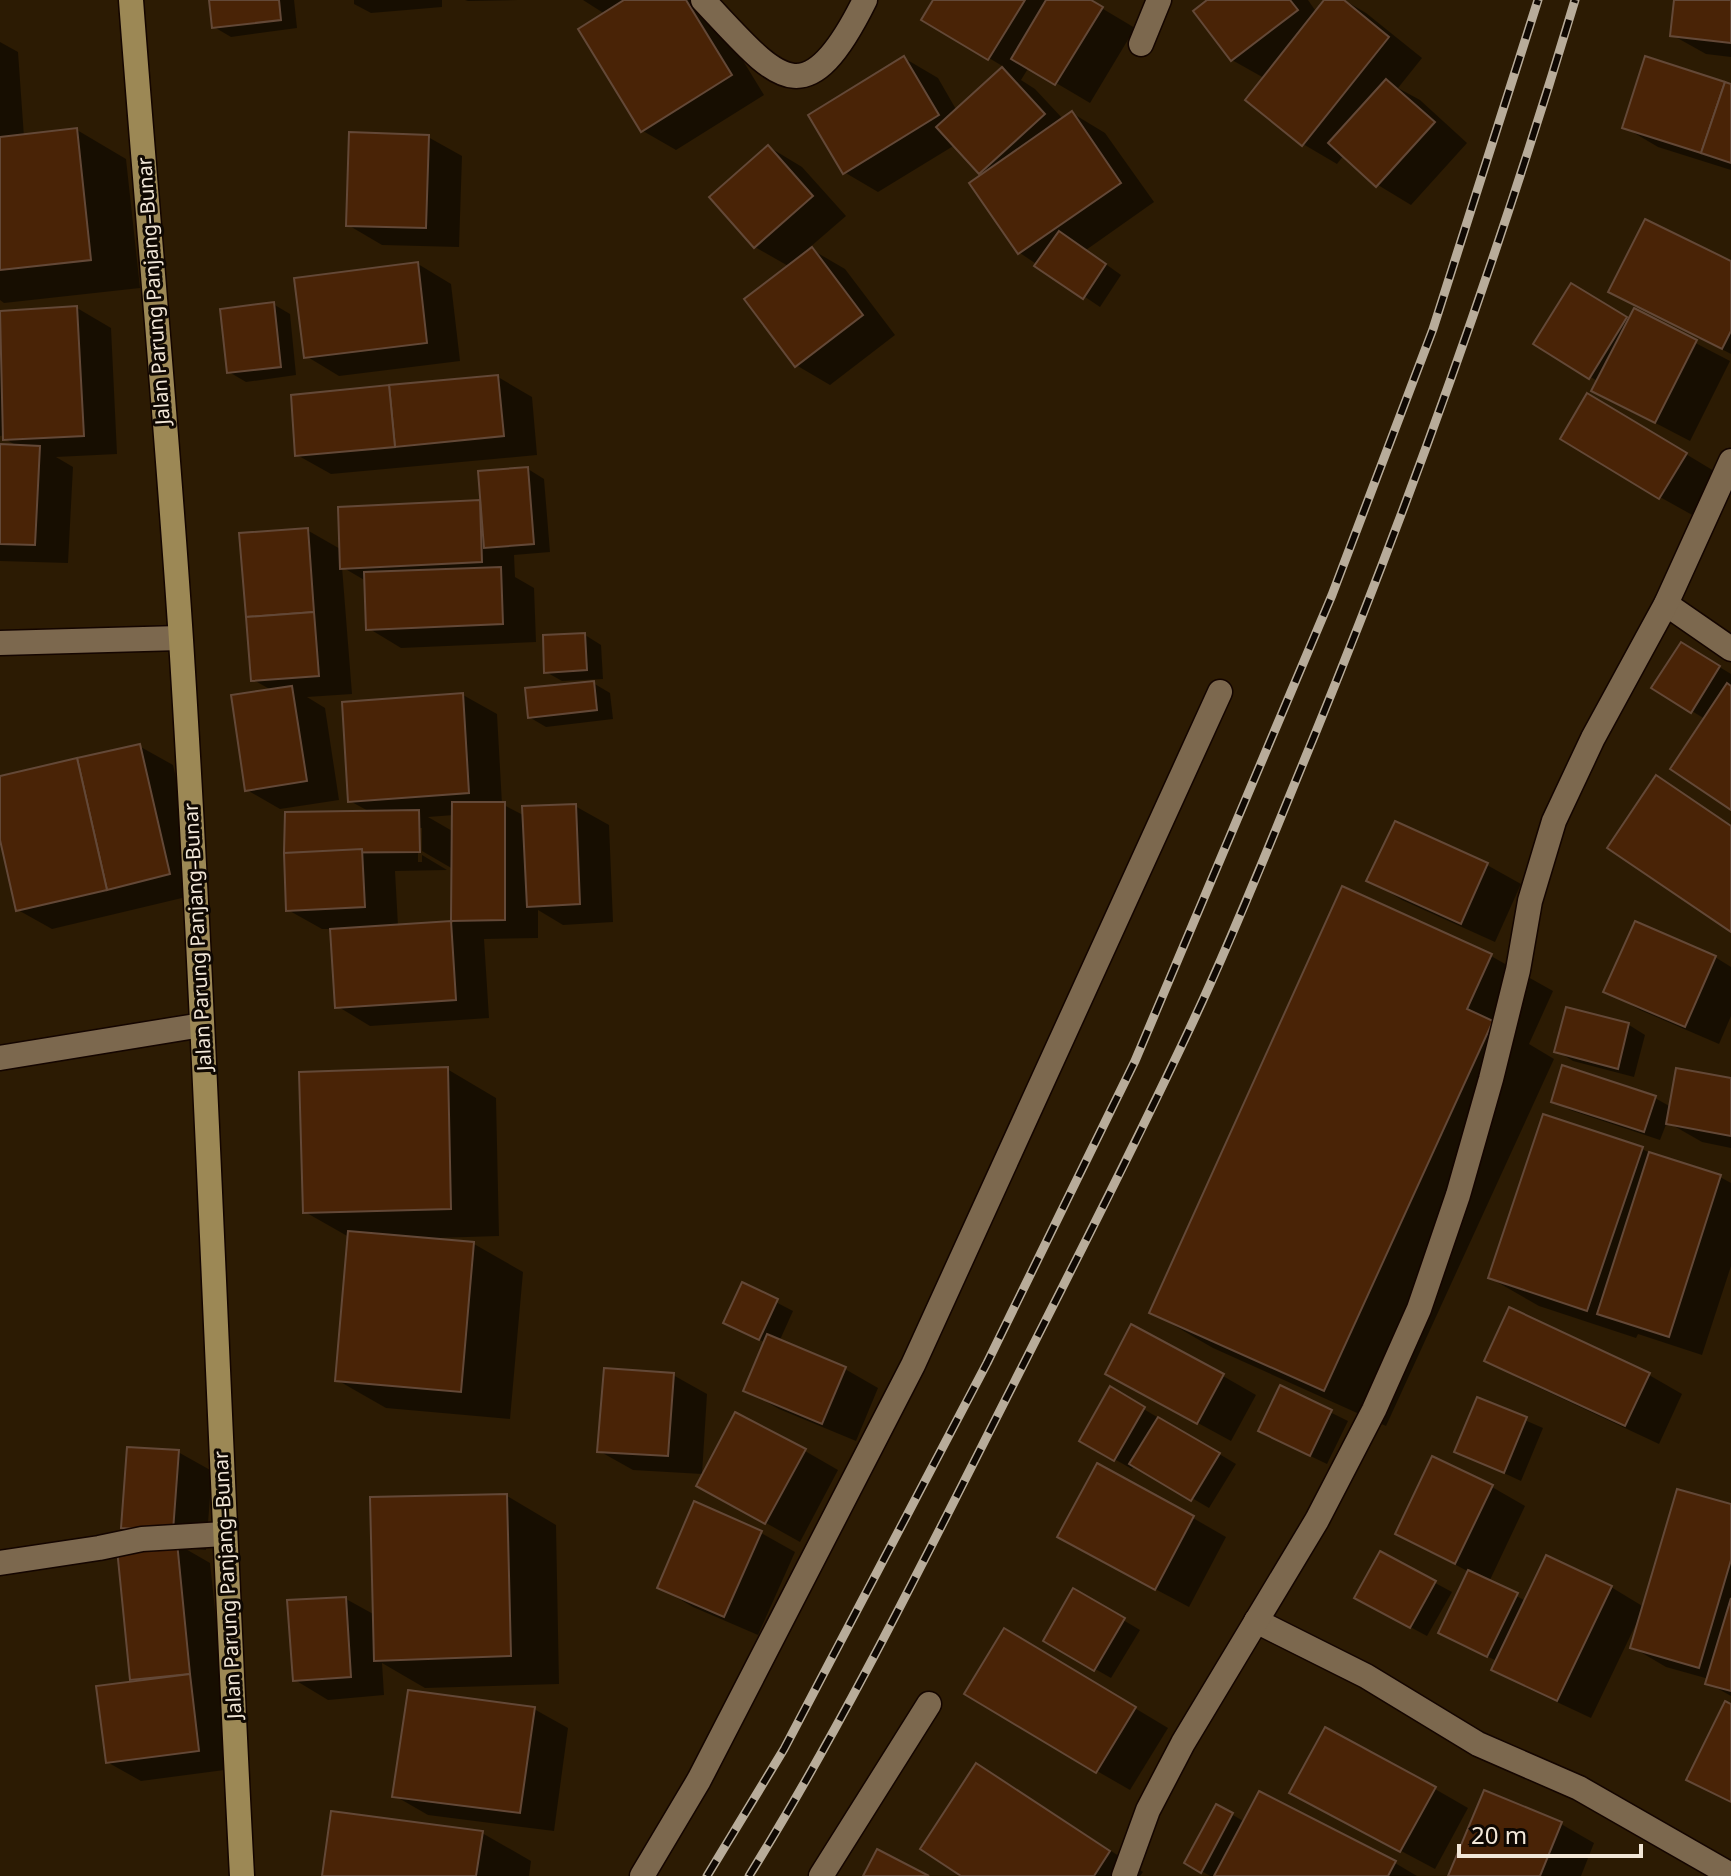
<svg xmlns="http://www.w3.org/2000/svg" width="1731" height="1876" font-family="'Noto Sans',sans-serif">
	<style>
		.shadow { fill: #0007; fill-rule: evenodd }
		.building { fill: #492306; stroke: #634837; stroke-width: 2 }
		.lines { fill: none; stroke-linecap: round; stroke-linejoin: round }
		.lane-casing { stroke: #140500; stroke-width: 27 }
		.street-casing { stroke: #140500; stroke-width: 27 }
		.primary-casing { stroke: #140500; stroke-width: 27 }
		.lane { stroke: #7c684e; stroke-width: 24 }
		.street { stroke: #7c684e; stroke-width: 24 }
		.primary { stroke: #9c8855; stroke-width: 24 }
		.rail-casing { stroke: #b8ac9a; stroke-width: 9 }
		.rail { stroke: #0f0802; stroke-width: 6; stroke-dasharray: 18; stroke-linecap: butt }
		.labels { text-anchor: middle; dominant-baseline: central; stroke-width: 6; stroke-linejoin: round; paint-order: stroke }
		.street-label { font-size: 20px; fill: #f2e7d8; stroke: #0f0802 }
	</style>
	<rect width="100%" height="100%" fill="#2c1b03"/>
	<g class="shadow">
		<path d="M211,0H294L297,28L231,37L214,27Z"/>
		<path d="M354,0H442V7L371,13L354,4Z"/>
		<path d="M465,0H518L468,1Z"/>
		<path d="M583,0H706L764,95L676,150L643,131L605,14Z"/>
		<path d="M936,0H1088L1135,28L1090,103L1029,67L1021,80L1035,89L1063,119L1072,113L1105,133L1154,202L1086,250L1121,275L1100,307L1020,253L972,183L984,175L955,145L878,192L844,172L904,58L938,78L957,111L1004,67L924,19Z"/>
		<path d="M1211,0H1308L1317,13L1327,0H1344L1366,13L1422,58L1398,88L1420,100L1467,143L1411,205L1378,185L1344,155L1337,164L1303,144L1264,78L1232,60Z"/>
		<path d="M1676,0H1731V57L1706,54L1672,35Z"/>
		<path d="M0,42L18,52L24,137L77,130L126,159L140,288L4,303L0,300Z"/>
		<path d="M1731,86V170L1658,147L1624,127Z"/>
		<path d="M428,137L462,156L459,247L382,245L348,225Z"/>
		<path d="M769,147L802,167L846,216L809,248L845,269L895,335L830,385L796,365L790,267L755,247Z"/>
		<path d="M1731,263V354L1610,291Z"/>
		<path d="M418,264L451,284L460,361L339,376L306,356Z"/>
		<path d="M1572,286L1630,320L1634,311L1730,361L1690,441L1594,391L1599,382L1536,344Z"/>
		<path d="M273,304L290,314L296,375L246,382L229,372Z"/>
		<path d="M77,308L111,328L117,454L56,457L73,467L68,563L0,561V446L19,447L5,439V435L0,436V313Z"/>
		<path d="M498,377L532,397L537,455L331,474L297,455Z"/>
		<path d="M1621,415L1719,474L1694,516L1660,497Z"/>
		<path d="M528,469L544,479L550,552L514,555L515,577L534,588L536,642L401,648L368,628L366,581L342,567L352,694L307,697L325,708L339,800L280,809L247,790L273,691L252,679L307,530L342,550L479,502L483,504Z"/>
		<path d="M585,635L601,645L603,679L562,681L546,672Z"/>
		<path d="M1698,654L1731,674V807L1705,719L1654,688Z"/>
		<path d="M593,683L610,693L613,719L546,727L529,717Z"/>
		<path d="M463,695L497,714L502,804L525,816L575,806L609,825L613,922L563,925L538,910V938L484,939L489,1018L370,1026L337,1006L332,929H322L288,910L370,812L350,801ZM454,815V832L428,817ZM418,828H422V851L453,869V923L398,926L395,871L447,870L422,855V862H418V853L410,848Z"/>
		<path d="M139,746L173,765L203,893L52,929L18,910L0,831V778Z"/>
		<path d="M1656,778L1731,825V929Z"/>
		<path d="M1396,824L1487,865L1521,884L1495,942L1402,900L1369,880Z"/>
		<path d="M1342,889L1491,956L1553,991L1529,1044L1554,1059L1386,1426L1213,1348L1151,1312Z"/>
		<path d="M1715,957L1731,967V1016L1719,1044L1640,1010L1606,991Z"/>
		<path d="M1568,1010L1629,1025L1645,1035L1634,1077L1573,1061L1557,1051Z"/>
		<path d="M447,1069L496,1098L499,1236L436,1238V1241L474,1244L523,1272L510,1419L386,1408L337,1380L349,1237L305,1212Z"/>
		<path d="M1731,1080V1148L1702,1142L1667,1122L1660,1140L1570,1110L1553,1101L1655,1098L1671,1107Z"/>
		<path d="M1642,1149L1656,1156L1720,1177L1731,1183V1266L1702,1355L1638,1334L1636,1338L1539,1306L1490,1278Z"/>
		<path d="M743,1285L793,1311L779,1342L845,1369L878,1388L856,1441L779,1409L746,1390L766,1343L742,1332Z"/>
		<path d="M1487,1360L1649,1375L1682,1394L1659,1444L1520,1379Z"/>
		<path d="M673,1375L707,1394L702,1474L633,1470L599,1451Z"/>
		<path d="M1223,1376L1256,1395L1231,1441L1141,1392Z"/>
		<path d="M1281,1388L1348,1421L1327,1464L1277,1440Z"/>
		<path d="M1110,1389L1236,1464L1209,1508L1134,1464L1132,1469L1082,1441Z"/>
		<path d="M1479,1400L1543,1428L1521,1481L1456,1451Z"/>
		<path d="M805,1451L838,1470L800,1542L732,1504Z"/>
		<path d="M178,1452L212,1471L206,1550L184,1548L210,1563L232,1769L141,1781L107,1762L138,1683L132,1679L156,1546L123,1527Z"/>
		<path d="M1492,1487L1525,1506L1489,1582L1526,1601L1611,1587L1644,1607L1731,1506V1696L1708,1683L1709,1679L1666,1667L1632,1647L1640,1621L1638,1620L1591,1718L1527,1688L1494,1669L1497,1661L1457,1642L1469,1572L1397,1533Z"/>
		<path d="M507,1496L556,1525L559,1684L425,1688L382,1663L384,1695L328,1700L295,1680L346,1599L375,1615Z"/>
		<path d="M695,1504L761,1533L795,1552L758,1635L693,1607L659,1587Z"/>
		<path d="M1193,1518L1226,1537L1189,1607L1093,1556Z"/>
		<path d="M1381,1554L1452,1592L1427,1636L1373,1607Z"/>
		<path d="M1074,1591L1140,1630L1111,1678L1046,1641Z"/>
		<path d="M1038,1650L1168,1728L1130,1790L1097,1771Z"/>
		<path d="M534,1709L568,1728L554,1831L428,1815L395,1796Z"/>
		<path d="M977,1766L1011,1785L1143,1872L1140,1876H964Z"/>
		<path d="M1435,1789L1468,1808L1435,1869L1326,1811Z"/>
		<path d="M1260,1793L1395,1863L1417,1876H1210L1187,1862L1217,1806L1245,1822Z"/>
		<path d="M1561,1824L1594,1843L1581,1876H1450Z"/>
		<path d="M482,1833L531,1861L529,1876H324Z"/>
	</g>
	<g class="building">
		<path d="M209,0H279L281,20L212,28Z"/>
		<path d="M624,0H686L732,75L641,132L578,29Z"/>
		<path d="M933,0H1025L988,60L921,20Z"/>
		<path d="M1046,0H1091L1103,7L1055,85L1011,59Z"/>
		<path d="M1207,0H1290L1298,10L1231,61L1193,11Z"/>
		<path d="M1324,0H1344L1389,37L1302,146L1245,100Z"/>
		<path d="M1674,0H1731V43L1670,36Z"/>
		<path d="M904,56L939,115L843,174L808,115Z"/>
		<path d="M1645,56L1725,82L1701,153L1622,128Z"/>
		<path d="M1002,67L1045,114L979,174L936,127Z"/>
		<path d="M1386,79L1435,122L1376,187L1328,143Z"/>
		<path d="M1725,82L1731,84V163L1701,153Z"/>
		<path d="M1072,111L1121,183L1018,254L969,183Z"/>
		<path d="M77,128L91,260L0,270V137Z"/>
		<path d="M349,132L429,135L426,228L346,226Z"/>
		<path d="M768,145L813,196L754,248L709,197Z"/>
		<path d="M1645,219L1731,261V331L1722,349L1608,292Z"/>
		<path d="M1059,231L1106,264L1083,299L1034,266Z"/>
		<path d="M812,247L863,315L795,367L744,299Z"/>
		<path d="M418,262L427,343L304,358L294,278Z"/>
		<path d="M1571,283L1627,317L1589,379L1533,344Z"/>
		<path d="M274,302L281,367L227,373L220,309Z"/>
		<path d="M77,306L84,436L3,440L0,311Z"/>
		<path d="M1634,308L1697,340L1655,423L1591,391Z"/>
		<path d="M498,375L504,436L395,447L389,385Z"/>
		<path d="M389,385L395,447L295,456L291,395Z"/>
		<path d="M1587,393L1687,453L1659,499L1560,439Z"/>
		<path d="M0,444L40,446L35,545L0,544Z"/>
		<path d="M528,467L534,544L484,548L478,471Z"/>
		<path d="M480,500L482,562L340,569L338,507Z"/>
		<path d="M308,528L314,612L246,617L239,533Z"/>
		<path d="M501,567L503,624L366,630L364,572Z"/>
		<path d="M314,612L319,676L251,681L246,617Z"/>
		<path d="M585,633L587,670L544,673L543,635Z"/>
		<path d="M1681,642L1720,666L1691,713L1651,688Z"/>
		<path d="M594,681L597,710L528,718L525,688Z"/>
		<path d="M1727,683L1731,686V810L1670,769Z"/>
		<path d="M292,686L307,781L245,791L231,695Z"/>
		<path d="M463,693L469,793L348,802L342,702Z"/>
		<path d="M140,744L170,874L107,890L77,758Z"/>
		<path d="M77,758L107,890L16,911L0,840V776Z"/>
		<path d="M1656,775L1731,826V932L1607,848Z"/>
		<path d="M452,802H505V920L451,921Z"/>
		<path d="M576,804L580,904L527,907L522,806Z"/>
		<path d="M419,810L420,852L284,853L285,812Z"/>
		<path d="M1395,821L1488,863L1461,924L1366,881Z"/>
		<path d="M362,849L365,907L286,911L284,853Z"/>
		<path d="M1342,886L1492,954L1467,1009L1493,1021L1324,1391L1149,1313Z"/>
		<path d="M451,921L456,1000L335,1008L330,929Z"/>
		<path d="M1635,921L1716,956L1685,1027L1603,992Z"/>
		<path d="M1566,1007L1629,1023L1618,1069L1554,1052Z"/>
		<path d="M1562,1065L1656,1096L1644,1132L1551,1102Z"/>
		<path d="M448,1067L451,1209L303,1213L299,1072Z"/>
		<path d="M1676,1068L1731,1078V1136L1666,1124Z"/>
		<path d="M1543,1114L1643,1147L1587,1311L1488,1278Z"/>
		<path d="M1649,1152L1721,1175L1669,1337L1597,1314Z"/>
		<path d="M348,1231L474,1242L461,1392L335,1381Z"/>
		<path d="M742,1282L778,1299L759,1340L723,1323Z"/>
		<path d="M1509,1307L1650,1373L1625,1426L1484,1361Z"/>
		<path d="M1131,1324L1224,1374L1197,1424L1105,1374Z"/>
		<path d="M767,1334L846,1367L822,1424L743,1391Z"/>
		<path d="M604,1368L674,1373L668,1456L597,1452Z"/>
		<path d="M1280,1385L1332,1410L1310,1456L1258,1431Z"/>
		<path d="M1110,1386L1145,1407L1114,1461L1079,1441Z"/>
		<path d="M1477,1397L1527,1417L1504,1473L1454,1452Z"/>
		<path d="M735,1412L806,1449L765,1524L696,1486Z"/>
		<path d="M1158,1417L1220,1453L1191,1501L1129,1464Z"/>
		<path d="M127,1447L179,1450L173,1531L121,1528Z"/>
		<path d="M1432,1456L1493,1485L1455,1564L1395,1534Z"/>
		<path d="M1097,1463L1194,1516L1155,1590L1057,1537Z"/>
		<path d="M1677,1489L1731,1504V1560L1699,1668L1630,1648Z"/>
		<path d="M507,1494L511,1656L374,1661L370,1497Z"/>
		<path d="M694,1501L762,1531L724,1617L657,1588Z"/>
		<path d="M177,1542L190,1674L130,1680L117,1549Z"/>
		<path d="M1380,1551L1436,1581L1410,1628L1354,1598Z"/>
		<path d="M1546,1555L1612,1586L1557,1701L1491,1670Z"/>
		<path d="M1468,1570L1518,1593L1487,1657L1438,1633Z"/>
		<path d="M1073,1588L1125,1618L1094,1671L1043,1641Z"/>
		<path d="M346,1597L351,1677L293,1681L287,1600Z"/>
		<path d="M1731,1598V1691L1705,1684Z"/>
		<path d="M1004,1628L1136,1707L1096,1773L964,1694Z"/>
		<path d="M190,1674L199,1751L106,1763L96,1686Z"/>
		<path d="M408,1690L535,1707L520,1813L392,1797Z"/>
		<path d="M1725,1701L1731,1704V1802L1686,1780Z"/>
		<path d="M1325,1727L1436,1787L1400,1852L1289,1793Z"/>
		<path d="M976,1763L1110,1851L1094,1876H961L920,1849Z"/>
		<path d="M1484,1790L1562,1822L1540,1876H1448Z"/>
		<path d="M1259,1791L1396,1861L1388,1876H1214Z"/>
		<path d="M1216,1804L1233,1813L1201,1873L1184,1863Z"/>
		<path d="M331,1811L483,1831L476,1876H322Z"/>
		<path d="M877,1849L929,1876H863Z"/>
	</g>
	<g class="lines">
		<g class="lane-casing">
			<g id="lane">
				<path d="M0,1058L202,1025"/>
				<path d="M0,1563L99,1548L142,1539L224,1534"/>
			</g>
		</g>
		<g class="street-casing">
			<g id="street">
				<path d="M703,0C776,77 804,123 865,0"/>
				<path d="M1141,44L1159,0"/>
				<path d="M1666,604L1731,649"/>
				<path d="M0,643L180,638"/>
				<path d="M1256,1621L1366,1676L1478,1744L1579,1788L1731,1875"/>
				<path d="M642,1876L699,1780L913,1365L1220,692"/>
				<path d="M821,1876L929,1704"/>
				<path d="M1124,1876L1148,1810L1183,1743L1317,1520L1374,1410L1419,1309L1458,1195L1491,1079L1518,970L1530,901L1554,821L1593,738L1666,604L1731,461"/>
			</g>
		</g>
		<g class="primary-casing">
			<path id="primary" d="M131,0C147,213 167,427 181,640C207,1052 220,1464 242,1876"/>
		</g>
		<use href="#lane" class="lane"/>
		<use href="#street" class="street"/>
		<use href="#primary" class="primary"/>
		<g class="rail-casing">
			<g id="rail">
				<path d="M707,1876L784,1749L987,1363L1135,1061L1332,595L1433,329L1538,0"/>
				<path d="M749,1876C847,1718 929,1550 1013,1385C1075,1262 1138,1140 1196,1015C1238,925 1275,831 1313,739C1412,497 1500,251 1575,0"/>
			</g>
		</g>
		<use href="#rail" class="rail"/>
	</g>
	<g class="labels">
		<g class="street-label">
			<text transform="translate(153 291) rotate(-94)">Jalan Parung Panjang–Bunar</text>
			<text transform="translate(197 937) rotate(-93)">Jalan Parung Panjang–Bunar</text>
			<text transform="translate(227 1585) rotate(-93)">Jalan Parung Panjang–Bunar</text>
		</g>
	</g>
	<path d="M1459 1844v12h182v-12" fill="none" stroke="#f2e7d8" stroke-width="4"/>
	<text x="1471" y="1844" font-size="24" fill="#f2e7d8" stroke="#0f0802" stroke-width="6" paint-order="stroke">20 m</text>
</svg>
